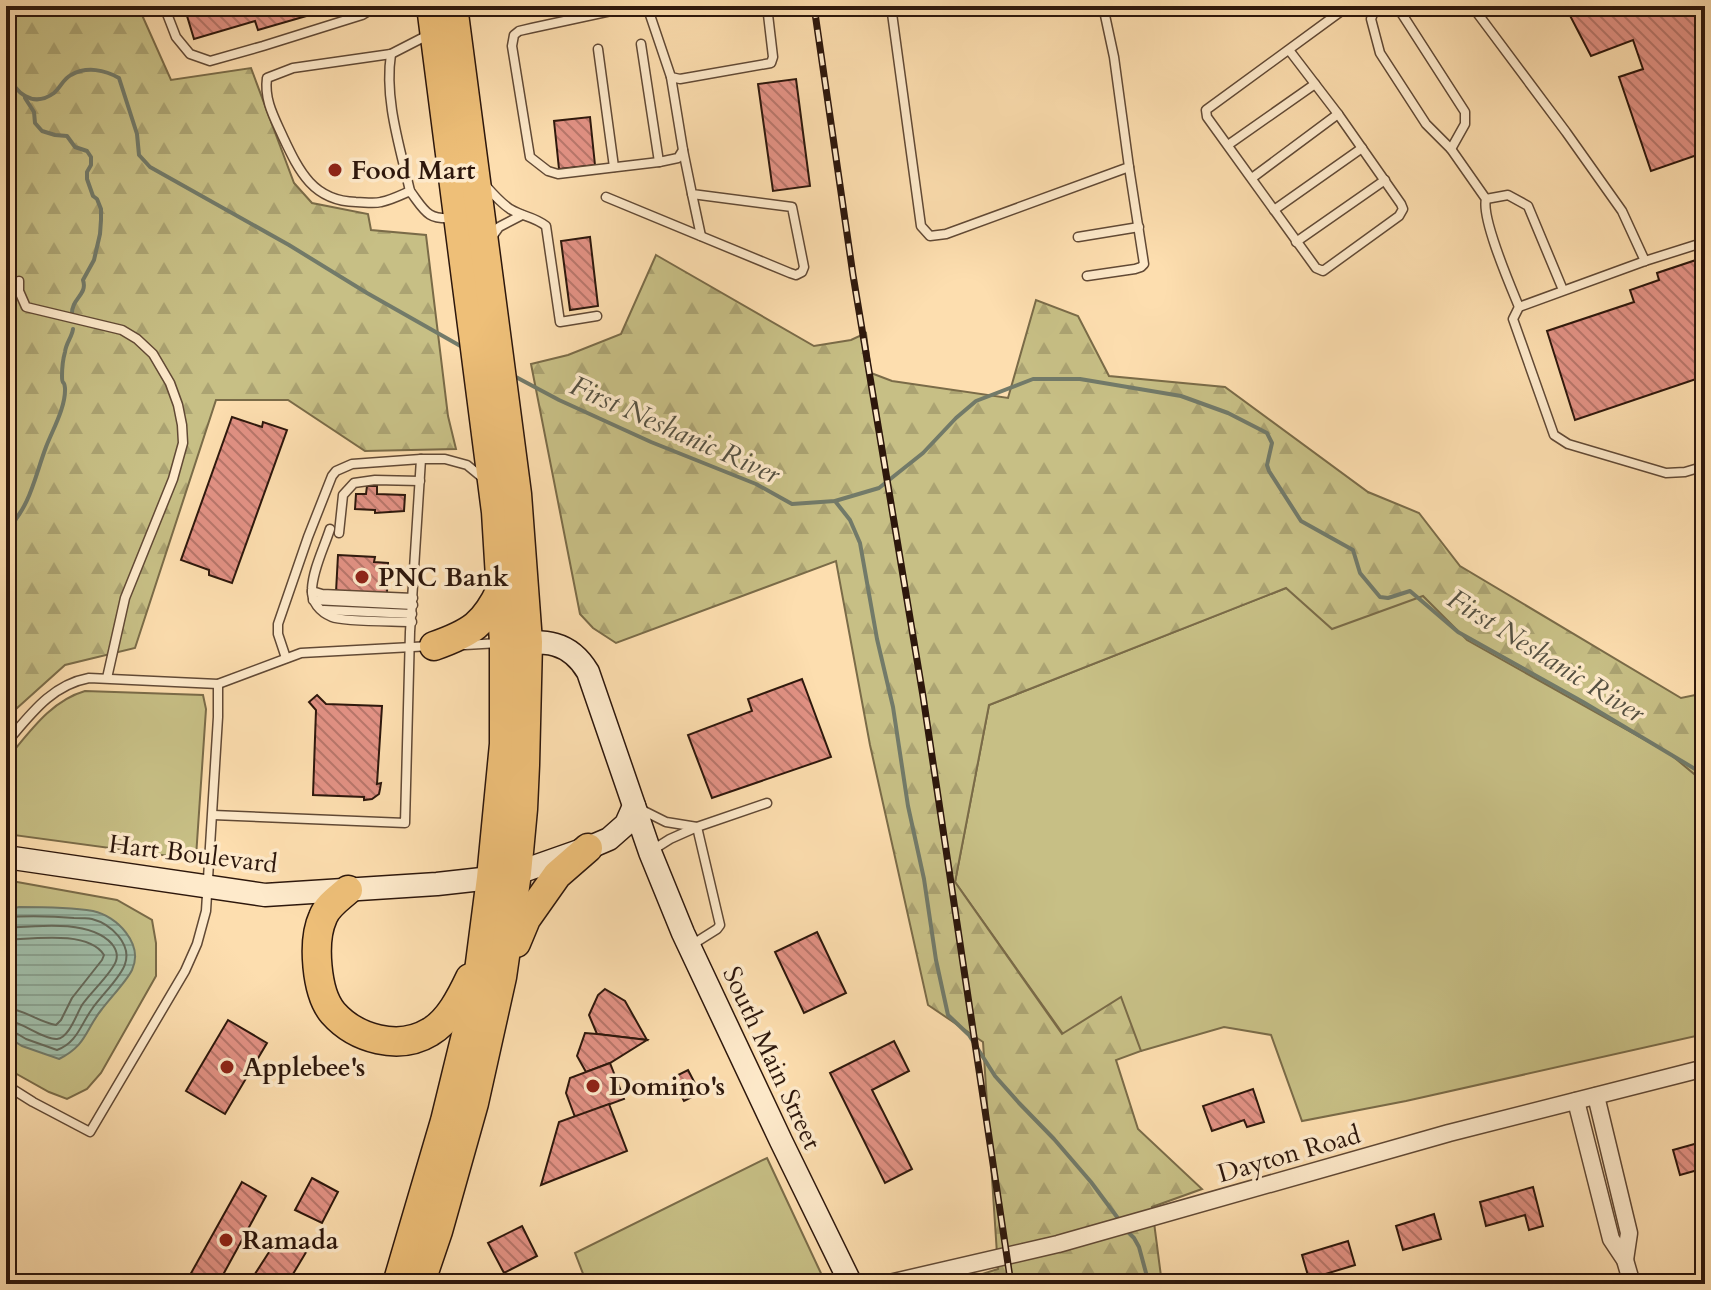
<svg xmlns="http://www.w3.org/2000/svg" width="1711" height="1290" font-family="Cardo,serif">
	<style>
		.green { fill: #c7bf85; stroke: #7a6b48; stroke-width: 2 }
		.forest { fill: url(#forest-firs); stroke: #7a6b48; stroke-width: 2 }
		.water { fill: url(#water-rules); stroke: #727a69; stroke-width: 2 }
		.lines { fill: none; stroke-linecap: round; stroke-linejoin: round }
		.shore { stroke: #666a5a; stroke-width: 2 }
		.stream { stroke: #727a69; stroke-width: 4 }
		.building { fill: url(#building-back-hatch); stroke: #2d170c; stroke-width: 2 }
		.lane-casing { stroke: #614935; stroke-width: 11 }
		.street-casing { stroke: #614935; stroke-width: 19 }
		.secondary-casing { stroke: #2d170c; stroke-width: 25 }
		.highway-casing { stroke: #2d170c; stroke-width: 31 }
		.lane { stroke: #feeacb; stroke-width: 8 }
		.street { stroke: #feeacb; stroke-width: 16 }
		.secondary { stroke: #feeacb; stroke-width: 22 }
		.highway { stroke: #eebf78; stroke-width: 28 }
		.rail-casing { stroke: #2d170c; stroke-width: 7 }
		.rail { stroke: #feeacb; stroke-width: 4; stroke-dasharray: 12; stroke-linecap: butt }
		.poi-dot { fill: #8f2418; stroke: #feeacb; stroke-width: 3 }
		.labels { text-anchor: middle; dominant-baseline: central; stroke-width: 7; stroke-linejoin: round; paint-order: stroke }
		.poi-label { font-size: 26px; font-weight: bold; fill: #2d170c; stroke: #feeacb; text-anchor: start }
		.street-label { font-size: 26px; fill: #2d170c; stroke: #feeacb }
		.water-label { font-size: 28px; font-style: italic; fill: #555142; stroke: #feeacb }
	</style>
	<defs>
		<pattern id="forest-firs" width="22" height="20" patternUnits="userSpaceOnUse" patternTransform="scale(2)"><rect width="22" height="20" fill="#c7bf85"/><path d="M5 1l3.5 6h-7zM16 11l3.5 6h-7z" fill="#aba372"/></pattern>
		<pattern id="water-rules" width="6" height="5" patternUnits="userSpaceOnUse" patternTransform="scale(2)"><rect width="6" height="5" fill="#a0bca7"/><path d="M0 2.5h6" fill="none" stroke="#8aa18f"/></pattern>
		<pattern id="building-back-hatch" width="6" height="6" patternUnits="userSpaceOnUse" patternTransform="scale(2)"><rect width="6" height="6" fill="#e39285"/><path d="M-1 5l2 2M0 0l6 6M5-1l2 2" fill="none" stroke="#b8766b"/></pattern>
	</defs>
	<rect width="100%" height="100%" fill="#fddeaf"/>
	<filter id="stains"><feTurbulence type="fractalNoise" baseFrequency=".0025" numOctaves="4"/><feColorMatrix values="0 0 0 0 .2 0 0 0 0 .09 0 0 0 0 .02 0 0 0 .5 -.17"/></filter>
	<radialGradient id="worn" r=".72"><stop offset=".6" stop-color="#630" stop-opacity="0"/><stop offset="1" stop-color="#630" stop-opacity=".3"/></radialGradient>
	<g class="green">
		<path d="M1286,588L1423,596L1705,754V1034L1406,1101L1302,1121L1271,1035L1224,1027L1141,1051L1063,1034L955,882L989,705Z"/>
		<path d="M85,691L203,695L206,709L196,857L191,859L6,834V760C29,733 50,701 85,691Z"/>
		<path d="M6,880L117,900L152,920L156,943V976L101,1073L87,1089L67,1099L49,1092L6,1068Z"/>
		<path d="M767,1158L826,1284H587L575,1253Z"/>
	</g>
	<g class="forest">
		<path d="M6,6H138L171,80L251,68L294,183L312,203L368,214L371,230L426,235L448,416L456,449L365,451L288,400H216L135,648L65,665L6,718Z"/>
		<path d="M656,255L814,346L851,340L866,333L871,373L892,381L1008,398L1036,300L1078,316L1109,376L1225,387L1368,492L1419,513L1460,566L1681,698L1705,693V783L1670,754L1467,640L1423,596L1332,629L1286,588L989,705L955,882L1062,1034L1121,997L1141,1051L1116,1060L1138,1129L1202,1189L1152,1207L1162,1284H951L998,1269L983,1042L928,1005L870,745L836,561L616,643L593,628L580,614L531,364L568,355L621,334Z"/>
	</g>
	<path class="water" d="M19,907C43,907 69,907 93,911C117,916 144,944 132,970C126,982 111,997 102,1009C85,1030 87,1045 59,1059L22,1046L6,1036V910Z"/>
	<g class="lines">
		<g class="shore">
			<path d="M6,917C29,916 51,916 74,918C80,918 87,918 92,919C111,924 132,944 125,964C122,976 100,997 92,1009C81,1024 77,1043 57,1050L26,1039L11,1030H6"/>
			<path d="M6,928C36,926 90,919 112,944C116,949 118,955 116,961C112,973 90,993 82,1005C77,1013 69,1038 57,1039C44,1040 21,1021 6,1020"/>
			<path d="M6,940C32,939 88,930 104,955L102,960L72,998L61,1020L56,1025C38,1022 24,1009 6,1008"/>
		</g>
		<g class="stream">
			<path d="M6,29L18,6"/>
			<path d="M6,72C15,92 32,109 54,93C60,88 64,78 71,75C87,66 105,70 119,78L137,134L139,155L150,167L289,245L367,293L464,348"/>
			<path d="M25,98L34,112L35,123L42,131L55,135L67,136L75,147L87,151L91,157V165L87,172V179L93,196L97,199L101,209V220L100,234L94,260L83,280C88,295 71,298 72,315"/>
			<path d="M514,376L559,400L651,442L756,484L792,504L835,501L879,488L923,453L956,418L976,401L1033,379H1080L1181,396L1228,413L1267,433L1272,443L1267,465L1269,471L1301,521L1353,550L1360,573L1380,597L1388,598L1410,591L1458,632L1583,702L1705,775"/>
			<path d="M835,501L850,520L860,543L877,639L893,707L908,806L924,879L936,960L948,1015L969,1035L995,1076L1019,1103L1054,1139L1091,1182L1120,1221"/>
			<path d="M6,531C31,505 34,479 46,447C52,431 66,407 65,388C64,378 62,387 62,376C62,369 63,359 65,352C66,343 72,337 73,329"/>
			<path d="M1125,1229L1134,1238L1139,1247L1149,1284"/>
		</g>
	</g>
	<g class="building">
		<path d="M184,6H341L258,30L255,21L194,39Z"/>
		<path d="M1565,6H1705V159L1694,156L1651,171L1619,77L1643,69L1633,40L1591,56Z"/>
		<path d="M796,79L810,186L773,191L758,84Z"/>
		<path d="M590,117L595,165L559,169L554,121Z"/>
		<path d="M590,237L598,306L570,310L561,241Z"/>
		<path d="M1705,257V376L1575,420L1547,331L1634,302L1630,290L1659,280L1657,273Z"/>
		<path d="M232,417L262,427L263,422L287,430L232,583L209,575V570L181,560Z"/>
		<path d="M367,486H377V494L405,495L404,511L375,513V510L355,509L356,494H366Z"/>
		<path d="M338,555L375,557L374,562L388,563L387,593H384V612L363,611L364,593L336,592Z"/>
		<path d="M802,679L831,757L712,798L688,735L752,711L748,699Z"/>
		<path d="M317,695L326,704L382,706L377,784L381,783L380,789L379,794L372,799L364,800V797L313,795L316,710L309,702Z"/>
		<path d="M817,932L846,993L804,1013L775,952Z"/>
		<path d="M605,989L625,1001L647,1040L597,1034L589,1015L598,995Z"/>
		<path d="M228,1020L267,1043L225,1114L186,1091Z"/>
		<path d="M585,1033L597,1034L647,1040L610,1063L586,1072L577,1056Z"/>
		<path d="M894,1041L909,1071L872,1090L912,1169L885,1183L830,1073Z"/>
		<path d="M610,1063L624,1099L575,1117L566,1093L570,1078Z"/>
		<path d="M688,1070L700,1093L684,1101L672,1078Z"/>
		<path d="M1253,1089L1264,1122L1247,1127L1244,1120L1212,1131L1203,1106Z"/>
		<path d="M609,1104L627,1151L541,1185L559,1122Z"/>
		<path d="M1705,1141V1168L1680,1175L1673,1150Z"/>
		<path d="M312,1178L338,1192L322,1223L295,1210Z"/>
		<path d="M242,1182L266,1196L218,1284H185Z"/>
		<path d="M1533,1187L1543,1226L1529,1230L1525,1215L1486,1226L1480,1202Z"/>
		<path d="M1434,1214L1441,1239L1403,1250L1396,1226Z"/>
		<path d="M522,1226L537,1256L504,1273L488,1243Z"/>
		<path d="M280,1235L308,1249L287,1284H266L253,1277Z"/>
		<path d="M1348,1241L1355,1265L1309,1279L1302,1255Z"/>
	</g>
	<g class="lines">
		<g class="lane-casing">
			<g id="lane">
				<path d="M164,6L176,37L190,54L210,61L263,46L362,15L377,6"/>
				<path d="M634,6L532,28L519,31L514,35L512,46L530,157L548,171L558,174L659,162L678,158L683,150L671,77"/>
				<path d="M647,6L671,77L680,79L771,63L773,57L767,6"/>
				<path d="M891,6L921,226L930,236L946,234L1129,167L1114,57L1103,6"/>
				<path d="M1376,6L1371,19L1380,53L1426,124L1451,149L1486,199C1481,218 1510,285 1519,307"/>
				<path d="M1393,6L1402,14L1465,112V124L1451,149"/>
				<path d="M1472,6L1566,132L1622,211L1645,261"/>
				<path d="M430,34L391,54L293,68L267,78C264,100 274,117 283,137C299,171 313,201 356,202C364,202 373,204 381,202C391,200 401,195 410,191C425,211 427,220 453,218"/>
				<path d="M641,44L659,162"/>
				<path d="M598,49L614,167"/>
				<path d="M1289,50L1338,114L1401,204L1403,209L1399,216L1323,271L1316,268L1207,117L1206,110L1340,12L1354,6"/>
				<path d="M391,54C384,99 400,147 410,191"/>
				<path d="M1228,145L1315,84"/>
				<path d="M1252,178L1338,114"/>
				<path d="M486,186C493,194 501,203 510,209C523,217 533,216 546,226L560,322L597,316"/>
				<path d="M692,194L701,236"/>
				<path d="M606,197L790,273L796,275L802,272L804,267L792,207L692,194L683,150"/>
				<path d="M1486,199L1508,195L1528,206L1563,290"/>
				<path d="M1274,210L1362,148"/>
				<path d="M492,237L499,227L522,215"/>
				<path d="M1078,237L1139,227"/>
				<path d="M1296,242L1385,180"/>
				<path d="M1705,242L1645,261L1519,307L1513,319L1554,435L1568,444L1666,473L1685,472L1705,466"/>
				<path d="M1087,276L1135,269L1141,267L1144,264L1129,167"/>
				<path d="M19,281V291L26,307L122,330L137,339L153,354L170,383L178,405L182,425L183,443L173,479L125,598L107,678"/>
				<path d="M330,529C324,548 313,569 312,589C311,602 320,612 332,617C344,622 396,621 412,622"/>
				<path d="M339,533L343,495L354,483L375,480L420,481"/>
				<path d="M312,591L322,594L413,598"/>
				<path d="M313,600L413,605"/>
				<path d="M324,610L412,614"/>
				<path d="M465,645L499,643"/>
				<path d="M286,658L278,634V624L308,537L332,476L336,471L352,464L421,459H445L467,465L484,479"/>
				<path d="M6,743C30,715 51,685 89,678L218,684L301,653L431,646"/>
				<path d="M642,810L666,822L697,827L670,839L651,851"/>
				<path d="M213,815L405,823L410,632L421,459"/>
				<path d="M690,946L717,929L720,925L697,827L767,803"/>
				<path d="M6,1085L33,1102L90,1132L185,971L197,944L206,911L218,717V684"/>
			</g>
		</g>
		<g class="street-casing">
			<g id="street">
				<path d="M1596,1096L1629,1233L1625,1260"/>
				<path d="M1576,1101L1611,1239L1625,1260L1632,1284"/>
				<path d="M885,1284L1058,1244L1449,1133L1705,1068"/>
			</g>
		</g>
		<g class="secondary-casing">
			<g id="secondary">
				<path d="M512,643C545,641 569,640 588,672L650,852L683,933L781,1141L851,1284"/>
				<path d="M6,857L265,895L437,884L491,878L517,873L588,848L609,839L626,824L634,806"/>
			</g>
		</g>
		<g class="highway-casing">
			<g id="highway">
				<path d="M434,646C471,633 485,624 501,589"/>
				<path d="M348,890C339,898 327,906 323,917C312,941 316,993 333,1013C356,1039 399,1051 430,1032C449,1021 461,997 470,978"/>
				<path d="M516,943L526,919L557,875L588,848"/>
				<path d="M397,1284L445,1121L476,994L491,878L504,744V643L496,512L431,6"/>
				<path d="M420,1284L438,1231L474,1103L502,977L517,873L523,809L525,765L528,642L517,494L453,6"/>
			</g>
		</g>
		<use href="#lane" class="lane"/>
		<use href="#street" class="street"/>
		<use href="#secondary" class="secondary"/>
		<use href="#highway" class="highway"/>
		<g class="rail-casing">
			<path id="rail" d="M814,6L853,275L923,696L1011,1284"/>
		</g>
		<use href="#rail" class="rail"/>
	</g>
	<g class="poi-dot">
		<circle cx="335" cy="170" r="8"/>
		<circle cx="362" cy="577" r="8"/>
		<circle cx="227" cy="1067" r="8"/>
		<circle cx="593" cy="1086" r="8"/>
		<circle cx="226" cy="1240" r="8"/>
	</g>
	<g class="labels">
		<g class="poi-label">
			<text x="351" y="170">Food Mart</text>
			<text x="378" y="577">PNC Bank</text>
			<text x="243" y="1067">Applebee's</text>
			<text x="609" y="1086">Domino's</text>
			<text x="242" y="1240">Ramada</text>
		</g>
		<g class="street-label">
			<text transform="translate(193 854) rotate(7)">Hart Boulevard</text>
			<text transform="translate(772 1058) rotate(65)">South Main Street</text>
			<text transform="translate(1289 1154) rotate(-16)">Dayton Road</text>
		</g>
		<g class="water-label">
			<text transform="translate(675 430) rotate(24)">First Neshanic River</text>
			<text transform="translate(1546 656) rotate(32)">First Neshanic River</text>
		</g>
	</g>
	<rect width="1711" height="1290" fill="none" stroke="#fddeaf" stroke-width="32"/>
	<rect x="8" y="8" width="1695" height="1274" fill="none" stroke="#2d170c" stroke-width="4"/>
	<rect x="16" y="16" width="1679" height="1258" fill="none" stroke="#2d170c" stroke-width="2"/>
	<rect width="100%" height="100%" filter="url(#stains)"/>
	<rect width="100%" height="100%" fill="url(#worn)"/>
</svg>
